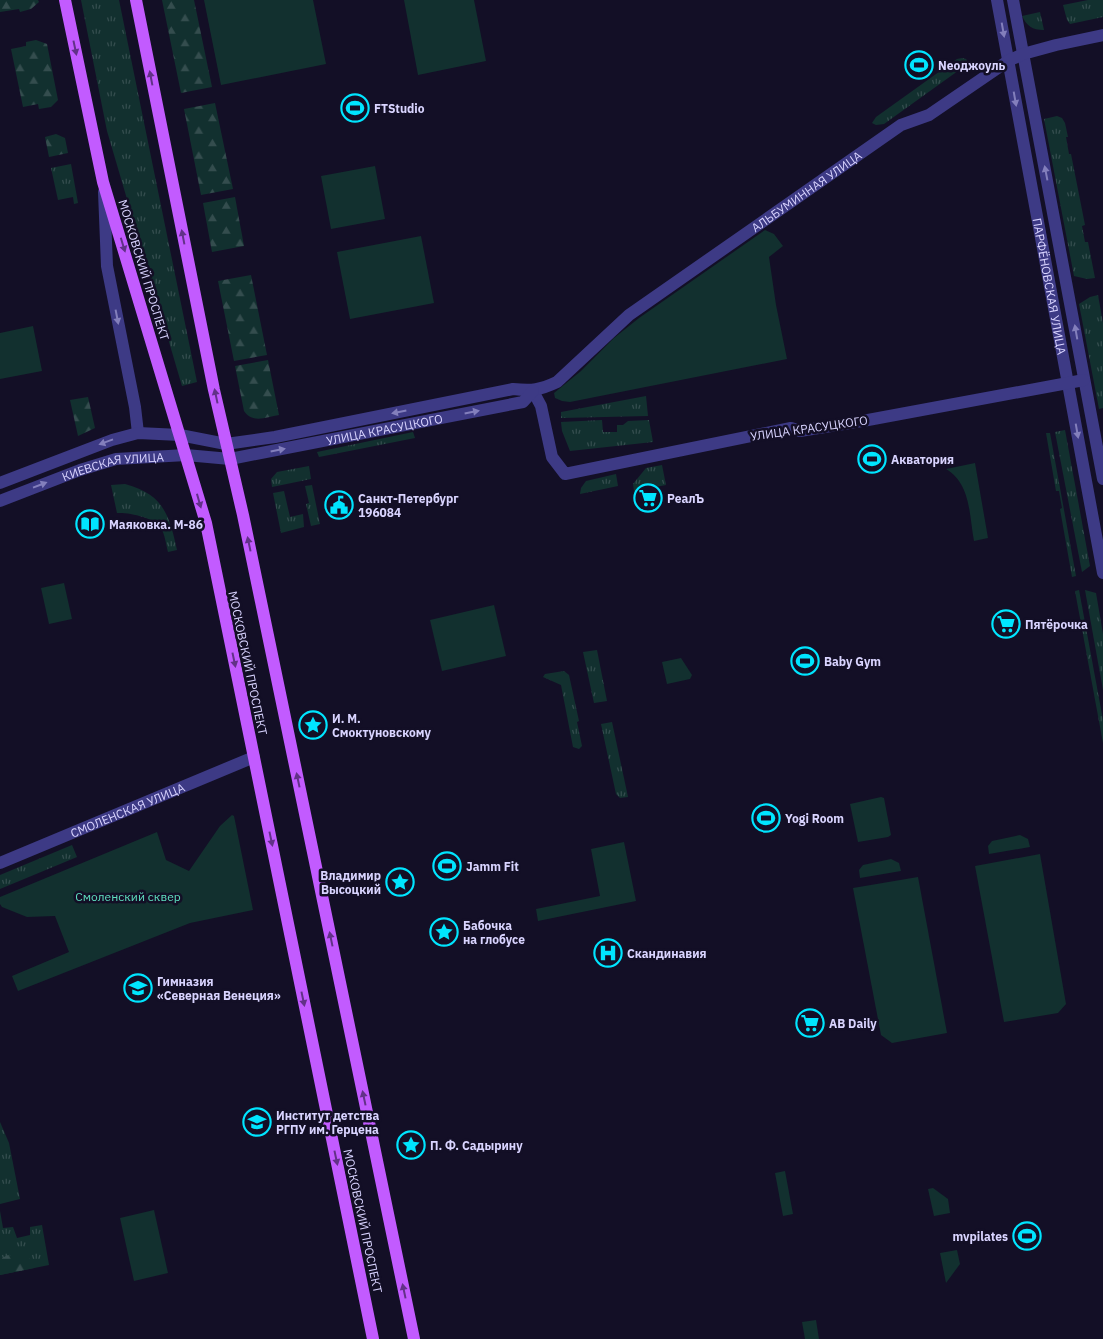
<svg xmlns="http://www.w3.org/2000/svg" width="1103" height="1339" font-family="'IBM Plex Sans',sans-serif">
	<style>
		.grass { fill: url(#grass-tufts) }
		.forest { fill: url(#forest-firs) }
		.green { fill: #12302f }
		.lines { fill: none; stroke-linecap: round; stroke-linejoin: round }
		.minor { stroke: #3d3a85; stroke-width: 12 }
		.major { stroke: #c25bff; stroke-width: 12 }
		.oneway { fill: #837fbc }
		.oneway2 { fill: #623188 }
		.labels { text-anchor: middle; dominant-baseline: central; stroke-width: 5; stroke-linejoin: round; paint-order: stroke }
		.poi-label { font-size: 12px; font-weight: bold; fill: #d9d4ff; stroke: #130f26; text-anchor: start }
		.street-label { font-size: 12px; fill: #d9d4ff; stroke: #130f26 }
		.park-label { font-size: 12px; fill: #5fe0c0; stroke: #130f26 }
	</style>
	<defs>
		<pattern id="grass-tufts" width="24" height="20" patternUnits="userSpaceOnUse" patternTransform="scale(1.25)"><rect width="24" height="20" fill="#12302f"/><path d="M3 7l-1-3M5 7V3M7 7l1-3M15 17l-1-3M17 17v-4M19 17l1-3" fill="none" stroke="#344d4e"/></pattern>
		<pattern id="forest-firs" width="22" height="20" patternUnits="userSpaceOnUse" patternTransform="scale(1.25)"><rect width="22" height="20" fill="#12302f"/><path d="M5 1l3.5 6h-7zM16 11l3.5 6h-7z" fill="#344d4e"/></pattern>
	</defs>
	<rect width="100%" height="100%" fill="#130f26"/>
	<g class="grass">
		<path d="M81,0H119L197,382L182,386L107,131Z"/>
		<path d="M1088,0H1103V17L1070,24L1067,20L1063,5Z"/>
		<path d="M1040,12L1044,30C1032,30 1027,26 1022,16Z"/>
		<path d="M962,58L966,59L969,63L884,124L876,125L872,123L876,117L957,59Z"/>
		<path d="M1057,116L1062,118L1065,123L1068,137H1066L1069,154H1071L1085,225L1082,226L1085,242H1088L1095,278L1087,279L1074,276L1044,119Z"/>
		<path d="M71,164L78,203L74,204L73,197L58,200L51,168Z"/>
		<path d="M1098,295L1103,323V408L1099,409L1079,304L1090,297Z"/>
		<path d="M646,396L648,416L561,418V412Z"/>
		<path d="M602,420L603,432H617V425H623L628,421L649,420L653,442L570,451L562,431L561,422Z"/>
		<path d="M1065,430L1090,566L1082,572L1055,432Z"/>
		<path d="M413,432L415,438L319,457L317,452Z"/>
		<path d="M1046,433H1050L1076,576L1072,577L1060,509L1062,508L1059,491H1056Z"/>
		<path d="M662,465L666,485L640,490L638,488V490L634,491L633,484L646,468Z"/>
		<path d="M309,466L311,479L272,487L271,479L277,472Z"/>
		<path d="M616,474L618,486L580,494L581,488L586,481Z"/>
		<path d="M125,484C163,494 169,514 177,550L168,552C166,544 165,535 161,528C155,518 129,512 117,513L111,485Z"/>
		<path d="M312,485L320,524L311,526L306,504L309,503L305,486Z"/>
		<path d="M284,491L290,517L303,514L304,527L281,533L273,493Z"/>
		<path d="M1079,590L1103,720V743L1075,591Z"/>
		<path d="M1085,590L1096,593L1103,634V690Z"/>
		<path d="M597,650L607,701L594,703L583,652Z"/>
		<path d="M564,671L569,675L579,721L577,722L582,746L579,749L573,747L561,685L543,677L545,674Z"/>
		<path d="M612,722L628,797L620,798L616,794L601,724Z"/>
		<path d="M72,845L77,857L0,889V875Z"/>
		<path d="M0,1122L9,1143L20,1199L0,1204Z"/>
		<path d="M0,1211L3,1228L13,1227L17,1238L30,1235V1227L42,1225L49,1265L0,1275Z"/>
	</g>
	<g class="forest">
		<path d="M0,0H38L39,2L31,9L20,12L19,9L0,12Z"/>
		<path d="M162,0H194L212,87L181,93Z"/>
		<path d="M36,40L47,44L58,100L51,107L39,109L38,104L23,107L11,49L26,46V42Z"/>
		<path d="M215,103L233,189L201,195L184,109Z"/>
		<path d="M56,134L65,138L68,153L49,157L45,137Z"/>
		<path d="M235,197L244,246L212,252L203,203Z"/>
		<path d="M251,275L267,355L234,361L218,281Z"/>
		<path d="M268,360L279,415C266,417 253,424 244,411L235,366Z"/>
		<path d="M88,397L95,428L78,436L70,400Z"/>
		<path d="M8,1255L29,1258L34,1268L0,1275V1259Z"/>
	</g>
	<g class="green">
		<path d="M204,0H313L326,64L221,85Z"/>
		<path d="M404,0H474L486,61L418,75Z"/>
		<path d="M375,166L385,219L331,229L321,176Z"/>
		<path d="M765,230L774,234L783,246L769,257L776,305L787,359L570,402L562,401L555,398L554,393L581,371L614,338L639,318Z"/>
		<path d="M421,236L434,303L350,319L337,252Z"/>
		<path d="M33,326L42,371L0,379V333Z"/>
		<path d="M975,463L988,538L974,541C969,514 971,484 946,469Z"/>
		<path d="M64,583L72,619L49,624L41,588Z"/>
		<path d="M494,605L506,656L442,671L430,620Z"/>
		<path d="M681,658L692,675L690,679L667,684L662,662Z"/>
		<path d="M881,797L884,798L891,835L888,837L858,842L850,804Z"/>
		<path d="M232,815L234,816L253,910L190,923L18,991L12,976L69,952L55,916L27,917L2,907L0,904V897L157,832L166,860L189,871L220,826Z"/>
		<path d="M1020,835L1028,839L1030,847L989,854L988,846L992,841Z"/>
		<path d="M624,842L636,901L538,921L536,909L600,896L591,849Z"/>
		<path d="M1040,854L1066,1004L1058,1013L1004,1022L975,866Z"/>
		<path d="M891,859L899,863L901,871L860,878L859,870L863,865Z"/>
		<path d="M918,877L947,1033L892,1043L881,1035L853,888Z"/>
		<path d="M785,1171L793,1214L783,1216L775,1173Z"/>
		<path d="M933,1188L948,1199L950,1213L934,1216L928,1189Z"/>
		<path d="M154,1210L168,1273L134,1281L120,1218Z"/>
		<path d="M957,1250L960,1264L946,1283L940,1253Z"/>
		<path d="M816,1320L819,1339H805L802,1322Z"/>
	</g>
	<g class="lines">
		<g class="minor">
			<path id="s1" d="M997,0L1103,573"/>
			<path d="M1013,0L1103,479"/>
			<path d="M104,192L107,266L135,407L138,433"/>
			<path d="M533,391L541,406L552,457L565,474L791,428L800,431L868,420L1084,380"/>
			<path id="s2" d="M0,483L112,440L138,433L180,435L226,444L275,437L513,389C532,391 540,390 557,382L629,315L901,125L929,115L1008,61L1023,54L1056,45L1103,35"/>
			<path id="s3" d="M0,501L80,470L116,459L186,455L230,459L523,402L533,391"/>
			<path id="s4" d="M0,863L254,757"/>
		</g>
		<g class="major">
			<path d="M65,0L103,182L206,523L373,1339"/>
			<path d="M136,0L214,390L243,515L414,1339"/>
		</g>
	</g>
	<defs><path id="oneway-solid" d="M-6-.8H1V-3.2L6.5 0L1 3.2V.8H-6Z" transform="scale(1.25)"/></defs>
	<g class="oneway">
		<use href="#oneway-solid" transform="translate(1003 30) rotate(80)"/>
		<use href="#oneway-solid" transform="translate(1015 99) rotate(80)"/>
		<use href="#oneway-solid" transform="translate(1046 173) rotate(-101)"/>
		<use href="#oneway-solid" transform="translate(117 317) rotate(79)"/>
		<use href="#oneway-solid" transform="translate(1076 332) rotate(-100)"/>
		<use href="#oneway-solid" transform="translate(399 412) rotate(169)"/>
		<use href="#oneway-solid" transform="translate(472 412) rotate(-11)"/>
		<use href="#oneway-solid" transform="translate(1077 431) rotate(80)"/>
		<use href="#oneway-solid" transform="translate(106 442) rotate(160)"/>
		<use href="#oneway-solid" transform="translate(278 450) rotate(-11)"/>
		<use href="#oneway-solid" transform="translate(40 485) rotate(-21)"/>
	</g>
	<g class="oneway2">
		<use href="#oneway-solid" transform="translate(75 48) rotate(78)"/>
		<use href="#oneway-solid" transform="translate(151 78) rotate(-101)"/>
		<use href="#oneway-solid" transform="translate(183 237) rotate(-101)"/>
		<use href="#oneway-solid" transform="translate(123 245) rotate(73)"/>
		<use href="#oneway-solid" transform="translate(216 396) rotate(-102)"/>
		<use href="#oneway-solid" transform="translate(199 501) rotate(74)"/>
		<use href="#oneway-solid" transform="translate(249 544) rotate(-102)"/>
		<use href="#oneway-solid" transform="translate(234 660) rotate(78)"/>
		<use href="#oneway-solid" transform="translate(298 780) rotate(-102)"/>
		<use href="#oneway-solid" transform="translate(271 839) rotate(78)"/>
		<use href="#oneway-solid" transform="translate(331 939) rotate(-102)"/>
		<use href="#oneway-solid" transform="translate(303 999) rotate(78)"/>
		<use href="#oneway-solid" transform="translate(364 1098) rotate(-102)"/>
		<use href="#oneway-solid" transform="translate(336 1158) rotate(78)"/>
		<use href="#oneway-solid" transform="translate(404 1291) rotate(-102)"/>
	</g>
	<defs>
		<g id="stadium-ring" transform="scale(1.4375)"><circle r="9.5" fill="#130f26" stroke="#00e5ff" stroke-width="1.5"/><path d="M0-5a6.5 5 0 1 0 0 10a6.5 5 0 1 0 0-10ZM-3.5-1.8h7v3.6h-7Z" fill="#00e5ff"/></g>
		<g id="supermarket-ring" transform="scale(1.4375)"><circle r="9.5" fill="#130f26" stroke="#00e5ff" stroke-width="1.5"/><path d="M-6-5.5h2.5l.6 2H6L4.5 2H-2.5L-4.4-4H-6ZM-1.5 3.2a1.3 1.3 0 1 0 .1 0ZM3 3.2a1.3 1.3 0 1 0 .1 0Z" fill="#00e5ff"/></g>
		<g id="civic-ring" transform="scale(1.4375)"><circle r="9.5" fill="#130f26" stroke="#00e5ff" stroke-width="1.5"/><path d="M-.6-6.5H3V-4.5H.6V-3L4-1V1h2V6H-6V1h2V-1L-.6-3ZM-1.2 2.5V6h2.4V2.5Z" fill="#00e5ff"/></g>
		<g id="library-ring" transform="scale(1.4375)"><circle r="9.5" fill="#130f26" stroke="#00e5ff" stroke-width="1.5"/><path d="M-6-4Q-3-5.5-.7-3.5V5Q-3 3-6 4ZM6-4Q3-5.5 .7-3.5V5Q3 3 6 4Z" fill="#00e5ff"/></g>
		<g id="sight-ring" transform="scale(1.4375)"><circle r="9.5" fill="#130f26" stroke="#00e5ff" stroke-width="1.5"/><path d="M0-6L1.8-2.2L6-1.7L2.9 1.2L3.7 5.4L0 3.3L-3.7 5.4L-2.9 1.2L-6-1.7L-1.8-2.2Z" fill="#00e5ff"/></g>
		<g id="hospital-ring" transform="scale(1.4375)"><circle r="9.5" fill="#130f26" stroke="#00e5ff" stroke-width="1.5"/><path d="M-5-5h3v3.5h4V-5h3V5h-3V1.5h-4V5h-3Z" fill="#00e5ff"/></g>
		<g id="school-ring" transform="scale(1.4375)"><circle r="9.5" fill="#130f26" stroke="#00e5ff" stroke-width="1.5"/><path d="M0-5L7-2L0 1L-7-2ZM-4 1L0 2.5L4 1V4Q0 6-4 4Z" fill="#00e5ff"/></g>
		<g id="university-ring" transform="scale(1.4375)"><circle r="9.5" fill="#130f26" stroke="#00e5ff" stroke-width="1.5"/><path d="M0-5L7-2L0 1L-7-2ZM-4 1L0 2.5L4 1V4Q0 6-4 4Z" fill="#00e5ff"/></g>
	</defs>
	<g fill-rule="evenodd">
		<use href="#stadium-ring" x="919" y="65"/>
		<use href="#stadium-ring" x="355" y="108"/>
		<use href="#stadium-ring" x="872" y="459"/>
		<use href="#supermarket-ring" x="648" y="498"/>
		<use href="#civic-ring" x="339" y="505"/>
		<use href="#library-ring" x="90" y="524"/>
		<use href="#supermarket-ring" x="1006" y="624"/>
		<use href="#stadium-ring" x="805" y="661"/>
		<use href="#sight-ring" x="313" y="725"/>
		<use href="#stadium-ring" x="766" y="818"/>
		<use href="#stadium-ring" x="447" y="866"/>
		<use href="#sight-ring" x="400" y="882"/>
		<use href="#sight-ring" x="444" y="932"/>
		<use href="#hospital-ring" x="608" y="953"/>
		<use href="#school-ring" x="138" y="988"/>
		<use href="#supermarket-ring" x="810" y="1023"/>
		<use href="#university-ring" x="257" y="1122"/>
		<use href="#sight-ring" x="411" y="1145"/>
		<use href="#stadium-ring" x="1027" y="1236"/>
	</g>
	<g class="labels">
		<g class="poi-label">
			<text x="938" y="65">Neoджоуль</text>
			<text x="374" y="108">FTStudio</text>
			<text x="891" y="459">Акватория</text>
			<text x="358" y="498">Санкт-Петербург<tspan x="358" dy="14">196084</tspan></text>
			<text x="667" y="498">РеалЪ</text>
			<text x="109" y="524">Маяковка. М-86</text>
			<text x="1025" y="624">Пятёрочка</text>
			<text x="824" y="661">Baby Gym</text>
			<text x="332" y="718">И. М.<tspan x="332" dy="14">Смоктуновскому</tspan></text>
			<text x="785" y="818">Yogi Room</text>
			<text x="466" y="866">Jamm Fit</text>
			<text x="381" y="875" text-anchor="end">Владимир<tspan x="381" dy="14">Высоцкий</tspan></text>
			<text x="463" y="925">Бабочка<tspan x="463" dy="14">на глобусе</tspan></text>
			<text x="627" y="953">Скандинавия</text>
			<text x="157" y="981">Гимназия<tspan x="157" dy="14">«Северная Венеция»</tspan></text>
			<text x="829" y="1023">АВ Daily</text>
			<text x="276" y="1115">Институт детства<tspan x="276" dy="14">РГПУ им. Герцена</tspan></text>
			<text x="430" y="1145">П. Ф. Садырину</text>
			<text x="1008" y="1236" text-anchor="end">mvpilates</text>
		</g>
		<g class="street-label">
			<text stroke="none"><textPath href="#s2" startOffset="888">АЛЬБУМИННАЯ УЛИЦА</textPath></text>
			<text transform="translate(144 270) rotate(73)">МОСКОВСКИЙ ПРОСПЕКТ</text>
			<text stroke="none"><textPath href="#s1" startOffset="291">ПАРФЁНОВСКАЯ УЛИЦА</textPath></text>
			<text transform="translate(809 428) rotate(-8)">УЛИЦА КРАСУЦКОГО</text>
			<text stroke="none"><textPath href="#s3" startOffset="395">УЛИЦА КРАСУЦКОГО</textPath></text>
			<text stroke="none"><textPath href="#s3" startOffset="119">КИЕВСКАЯ УЛИЦА</textPath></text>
			<text transform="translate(248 663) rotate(78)">МОСКОВСКИЙ ПРОСПЕКТ</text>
			<text stroke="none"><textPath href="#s4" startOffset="138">СМОЛЕНСКАЯ УЛИЦА</textPath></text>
			<text transform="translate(363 1221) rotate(78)">МОСКОВСКИЙ ПРОСПЕКТ</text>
		</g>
		<g class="park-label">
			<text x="128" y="896">Смоленский сквер</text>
		</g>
	</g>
</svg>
